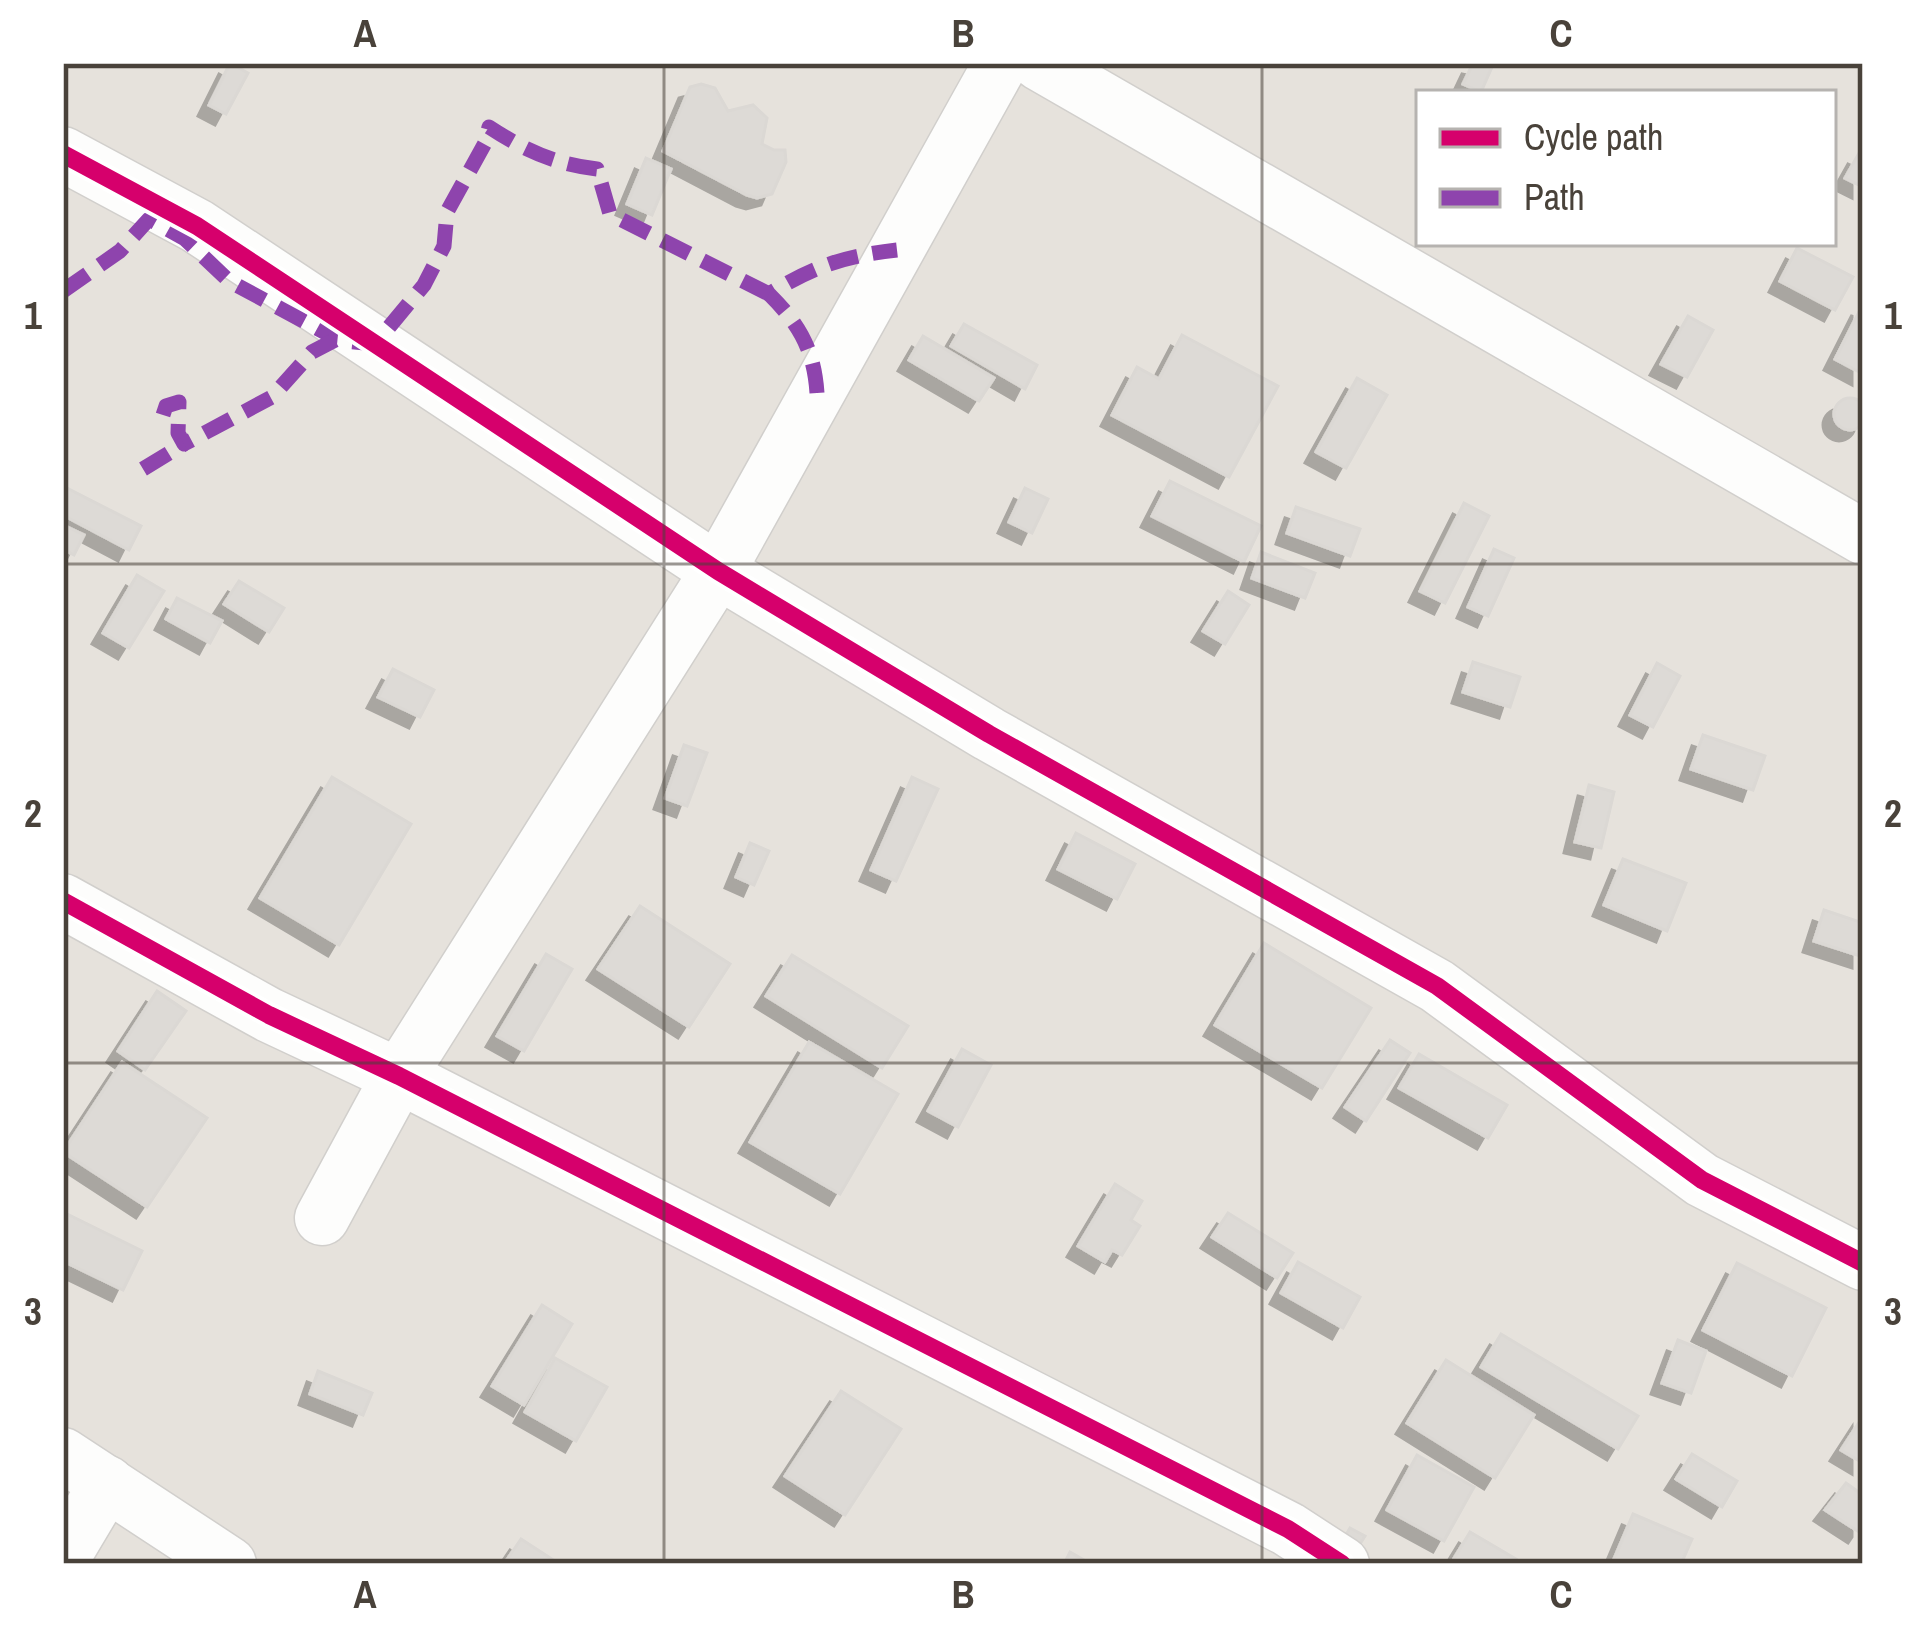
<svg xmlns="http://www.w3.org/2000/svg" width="1926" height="1627" font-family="'Archivo Narrow',sans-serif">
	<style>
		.residential { fill: #e6e2dc; fill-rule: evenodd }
		.building { fill: #dddad6; stroke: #dbd8d4; stroke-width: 3; filter: url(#shadow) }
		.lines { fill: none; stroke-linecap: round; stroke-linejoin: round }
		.minor-casing { stroke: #d1cfcc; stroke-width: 57 }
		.minor { stroke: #fdfdfc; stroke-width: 54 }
		.quiet { stroke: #8e44ad; stroke-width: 15; stroke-dasharray: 30 15; stroke-linecap: butt }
		.cycleway-casing { stroke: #fff; stroke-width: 26 }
		.cycleway { stroke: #d6006c; stroke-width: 18 }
		.grid { fill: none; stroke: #49423a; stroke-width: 3; stroke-opacity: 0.55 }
		.neatline { fill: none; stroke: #49423a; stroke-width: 4.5 }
		.grid-label { font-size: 39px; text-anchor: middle; font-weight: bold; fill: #49423a }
	</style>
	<defs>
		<filter id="shadow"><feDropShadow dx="-11" dy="11" stdDeviation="0" flood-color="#0004"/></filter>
	</defs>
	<rect width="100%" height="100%" fill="#f3f1ee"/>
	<path class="residential" d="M63,63H1863V1564H63ZM1419,93H1833V243H1419Z"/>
	<g class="building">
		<path d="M230,63L248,73L226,114L209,105Z"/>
		<path d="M1473,63L1492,67L1481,92L1463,84Z"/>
		<path d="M701,84L715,88L728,111L753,105L767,118L762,144L774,150H785L786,162L772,194L757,198L747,195L663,151L690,87Z"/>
		<path d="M1859,153L1863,155V187L1845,178Z"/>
		<path d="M646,158L671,169L652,215L627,204Z"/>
		<path d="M1797,248L1853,277L1835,310L1780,281Z"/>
		<path d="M1863,304V374L1835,359Z"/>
		<path d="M1688,316L1713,330L1687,377L1661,364Z"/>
		<path d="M964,324L1037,365L1025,389L951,346Z"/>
		<path d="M1182,335L1278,386L1229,477L1112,415L1137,367L1159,379Z"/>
		<path d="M923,336L994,378L979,401L909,360Z"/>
		<path d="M1357,378L1387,395L1346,468L1316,452Z"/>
		<circle cx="1850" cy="414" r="16"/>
		<path d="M1170,481L1261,526L1244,562L1152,516Z"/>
		<path d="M63,486L141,526L129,550L63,515Z"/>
		<path d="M1025,488L1048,499L1032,533L1009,522Z"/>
		<path d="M1464,503L1489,516L1445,603L1420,591Z"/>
		<path d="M1296,507L1360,529L1350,556L1287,533Z"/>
		<path d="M63,525L84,535L74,555L63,549Z"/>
		<path d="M1494,549L1514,558L1488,616L1468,607Z"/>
		<path d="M1261,552L1315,573L1305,598L1252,578Z"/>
		<path d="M137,575L164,591L129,648L103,633Z"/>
		<path d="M239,581L284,608L269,632L224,604Z"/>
		<path d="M1228,591L1249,605L1225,644L1203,631Z"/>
		<path d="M177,598L222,621L210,643L166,619Z"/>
		<path d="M1473,662L1520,677L1510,707L1463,692Z"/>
		<path d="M1657,663L1680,676L1653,727L1630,715Z"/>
		<path d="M393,669L434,690L420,717L378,697Z"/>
		<path d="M1703,735L1765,756L1753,790L1691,769Z"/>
		<path d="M684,745L707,753L687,806L665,798Z"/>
		<path d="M332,777L411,824L339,945L260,898Z"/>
		<path d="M912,777L938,789L896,881L871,870Z"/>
		<path d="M1589,785L1614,792L1601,848L1575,842Z"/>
		<path d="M1076,833L1135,864L1117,899L1058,869Z"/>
		<path d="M750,843L769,851L754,885L736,877Z"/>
		<path d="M1623,859L1686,883L1667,931L1604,905Z"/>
		<path d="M640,906L730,964L689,1027L598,969Z"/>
		<path d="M1824,910L1863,923V957L1814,941Z"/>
		<path d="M1264,943L1371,1008L1322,1088L1215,1025Z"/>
		<path d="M546,954L572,969L524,1051L497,1036Z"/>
		<path d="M792,955L908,1026L882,1068L766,996Z"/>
		<path d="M157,991L186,1011L145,1070L118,1051Z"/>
		<path d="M1390,1040L1410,1053L1366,1121L1345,1107Z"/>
		<path d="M809,1042L898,1094L840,1194L750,1142Z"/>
		<path d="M962,1049L991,1065L958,1127L928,1111Z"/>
		<path d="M1419,1054L1507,1105L1488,1138L1399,1088Z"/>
		<path d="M122,1062L207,1118L147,1207L63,1152Z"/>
		<path d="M1115,1184L1142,1201L1131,1220L1140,1226L1122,1255L1112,1250L1105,1262L1078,1246Z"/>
		<path d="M63,1212L142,1251L123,1290L63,1261Z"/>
		<path d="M1228,1213L1293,1253L1277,1278L1212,1237Z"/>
		<path d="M1298,1262L1360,1297L1343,1328L1281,1293Z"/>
		<path d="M1737,1263L1826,1308L1792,1376L1703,1330Z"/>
		<path d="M542,1305L572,1324L524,1405L492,1386Z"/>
		<path d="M1501,1334L1638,1416L1618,1449L1481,1367Z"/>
		<path d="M1678,1340L1706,1351L1691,1393L1662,1383Z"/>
		<path d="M555,1358L607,1387L576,1441L525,1412Z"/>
		<path d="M1446,1360L1534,1415L1495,1478L1407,1423Z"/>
		<path d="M318,1371L372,1393L363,1415L310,1394Z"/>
		<path d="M841,1391L901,1429L845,1515L785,1476Z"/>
		<path d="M1863,1416V1463L1841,1450Z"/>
		<path d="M1692,1454L1737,1481L1722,1507L1676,1479Z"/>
		<path d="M1417,1455L1474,1487L1444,1541L1387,1510Z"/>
		<path d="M1846,1483L1863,1495V1526L1859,1532L1825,1510Z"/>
		<path d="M1633,1514L1692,1539L1681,1564H1626L1614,1559Z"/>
		<path d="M1350,1528L1365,1536L1353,1555L1339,1547Z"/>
		<path d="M1470,1532L1516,1559L1513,1564H1460L1453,1560Z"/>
		<path d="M521,1539L558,1563V1564H504Z"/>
		<path d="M1070,1552L1091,1564H1064Z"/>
	</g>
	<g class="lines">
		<g class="minor-casing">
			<g id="minor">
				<path d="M1039,63L1863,537"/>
				<path d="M63,154L197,226L718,571L989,734L1437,986L1702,1180L1863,1263"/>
				<path d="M63,901L269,1015L399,1076L1288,1529L1342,1564"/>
				<path d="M322,1218L399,1076L718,571L1001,63"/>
				<path d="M63,1455L229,1564"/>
				<path d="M63,1557L107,1483"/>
			</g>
		</g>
		<use href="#minor" class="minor"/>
		<g class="quiet">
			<path d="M63,291L120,251L149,219L185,239L229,281L333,337"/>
			<path d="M817,393C814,349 799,324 769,294C814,266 845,256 897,250"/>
			<path d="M163,415L166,406L179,402L178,433L184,444L272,397L312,352L335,340L375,344L424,285L444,246L447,212L485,143L489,127C524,150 555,164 597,169L610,214L769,294"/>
			<path d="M143,469L184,444"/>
		</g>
		<g class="cycleway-casing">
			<g id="cycleway">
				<path d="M63,154L197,226L718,571L989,734L1437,986L1702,1180L1863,1263"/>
				<path d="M63,901L269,1015L399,1076L1288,1529L1342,1564"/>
			</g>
		</g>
		<use href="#cycleway" class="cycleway"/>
	</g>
	<path class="grid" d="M664,63V1564M1262,63V1564M63,564H1863M63,1063H1863"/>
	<rect width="1926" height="1627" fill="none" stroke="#ffffff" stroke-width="132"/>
	<rect x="1416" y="90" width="420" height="156" fill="#ffffff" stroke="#b6b3b0" stroke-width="3"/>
	<rect x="1440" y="129" width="60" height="18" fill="#d6006c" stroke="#b6b3b0" stroke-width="3"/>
	<text x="1524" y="150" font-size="36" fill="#49423a">Cycle path</text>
	<rect x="1440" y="189" width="60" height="18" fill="#8e44ad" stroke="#b6b3b0" stroke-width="3"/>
	<text x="1524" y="210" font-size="36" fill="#49423a">Path</text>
	<rect x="66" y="66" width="1794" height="1495" class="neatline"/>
	<g class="grid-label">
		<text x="365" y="47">A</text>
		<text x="963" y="47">B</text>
		<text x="1561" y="47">C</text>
		<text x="33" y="329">1</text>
		<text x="1893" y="329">1</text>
		<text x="33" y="827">2</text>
		<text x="1893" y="827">2</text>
		<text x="33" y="1325">3</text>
		<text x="1893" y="1325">3</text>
		<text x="365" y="1608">A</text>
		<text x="963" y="1608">B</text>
		<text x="1561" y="1608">C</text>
	</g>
</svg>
